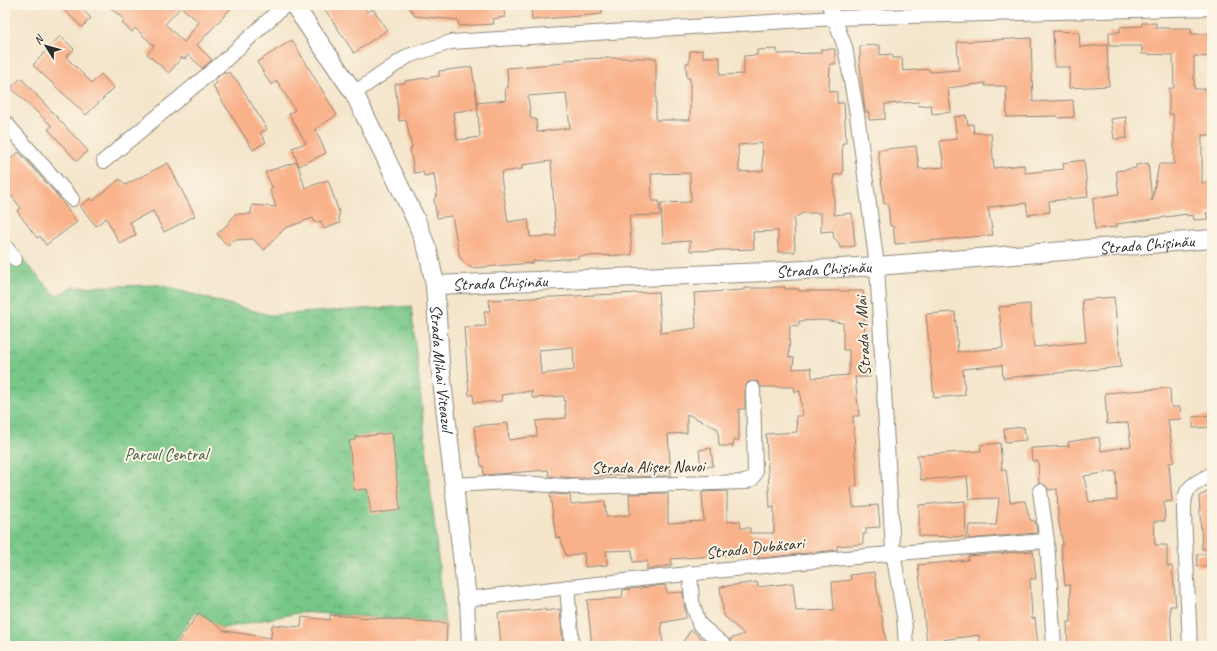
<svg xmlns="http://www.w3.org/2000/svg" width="1217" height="651" font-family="Caveat,sans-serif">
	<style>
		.park { fill: url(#park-crowns); stroke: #517959 }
		.building { fill: #f9b189; fill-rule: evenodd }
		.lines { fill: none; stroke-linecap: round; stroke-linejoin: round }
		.minor-casing { stroke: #90887b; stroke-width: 16 }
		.tertiary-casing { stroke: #90887b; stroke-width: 20 }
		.minor { stroke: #fff; stroke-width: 14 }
		.tertiary { stroke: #fff; stroke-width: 18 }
		.labels { text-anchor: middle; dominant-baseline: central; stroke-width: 4; stroke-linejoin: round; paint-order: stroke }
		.street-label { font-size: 17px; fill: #2b2b2b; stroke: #fcf5e5 }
		.park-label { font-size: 17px; fill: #425a47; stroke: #fcf5e5 }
	</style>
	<defs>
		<pattern id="park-crowns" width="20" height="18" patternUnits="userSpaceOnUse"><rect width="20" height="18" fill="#77c787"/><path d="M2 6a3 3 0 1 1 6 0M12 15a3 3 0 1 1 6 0" fill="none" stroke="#62a26f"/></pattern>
	</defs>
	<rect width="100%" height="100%" fill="#fcf5e5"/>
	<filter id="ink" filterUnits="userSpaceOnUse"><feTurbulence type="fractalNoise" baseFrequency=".025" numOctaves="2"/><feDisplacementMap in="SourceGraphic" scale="8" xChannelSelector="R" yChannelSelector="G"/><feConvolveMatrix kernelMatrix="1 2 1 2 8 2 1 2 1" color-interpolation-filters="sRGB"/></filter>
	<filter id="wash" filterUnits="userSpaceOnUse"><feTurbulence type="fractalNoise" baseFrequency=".012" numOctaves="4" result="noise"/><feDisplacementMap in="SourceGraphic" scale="16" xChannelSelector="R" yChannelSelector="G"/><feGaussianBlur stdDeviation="0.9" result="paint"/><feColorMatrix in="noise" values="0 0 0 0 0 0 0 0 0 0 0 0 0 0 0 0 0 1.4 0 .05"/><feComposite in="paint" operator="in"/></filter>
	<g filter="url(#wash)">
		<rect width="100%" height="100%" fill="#f4e5cb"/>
		<path class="park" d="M5,241L56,296L73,287L159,285L269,315L411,306L445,623L302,612L219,629L195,612L172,646H5Z"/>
		<g id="blocks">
			<g class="building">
				<path d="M59,5H77L91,18L82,27Z"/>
				<path d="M107,5H234L197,45L212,60L202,68L189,55L184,59L182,57L169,73L147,54L154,46L135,28L132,32L122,23L125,20ZM181,7L199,22L184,42L165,24Z"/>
				<path d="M322,5H362L367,12L373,9L387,30L354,53Z"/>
				<path d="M408,5H503L505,17L493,19L494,24L459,26L458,20L415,16Z"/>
				<path d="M531,5H601L602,14L532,20Z"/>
				<path d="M1142,23H1156V28H1191V34H1212V57L1194,56V89H1212V135H1202V183L1211,182L1212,212L1206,213L1208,219L1194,220L1193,215L1187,216V214L1117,224V227L1095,229L1093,198L1119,194L1116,171L1136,168V165L1148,163L1152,201L1159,164H1174V124L1173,114H1169V88H1174L1173,55L1142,54V46H1109V32H1120V27L1142,26Z"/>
				<path d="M1053,31L1079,32L1080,47L1107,45L1109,86L1069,88L1070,67H1055Z"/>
				<path d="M60,36L74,49L66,57L92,83L101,74L114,88L86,115L33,65Z"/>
				<path d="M1031,38L1033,102L1073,100L1074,117L1058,118L1057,116L1007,117L1006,86H985V83L948,88L951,112L932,114L931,105L919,106L918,102L885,104V119L869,120V112H865L859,57H860V46L880,45V55L892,54L893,58H902L903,71L929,69L930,72L959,70L957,42Z"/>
				<path d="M292,40L337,115L315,129L326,153L299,166L292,148L306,143L289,114L295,110L277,81L271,85L257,62Z"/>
				<path d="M777,49V54L821,53V49H835V64H830L829,91L837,92V103H844L846,143H842L843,172L842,174L834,175V215L852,213L855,246L840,248L839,243L834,238L833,231L821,232V213H803L794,218L795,252H778V231L753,232L754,249L690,251V241L663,243L661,203L691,202L690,173L651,174L652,201H659L660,215L629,216L632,255L578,256L579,258L533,261V263L471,268L460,258L452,216L437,218L434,200L437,194L434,174L424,176L423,172L414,173L410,149L412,148L406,120L399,121L395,84L405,83V81L439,76V71L472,67L478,109L453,112L457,140L480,137L477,103L506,100L505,88H508L507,68L564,63V60L606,58H656V120H690V78H687L686,63H689L690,51L703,50V57H720V75L744,74V56L757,55V50ZM566,93L570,128L537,132L536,119H531L528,96ZM762,143L763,171L739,172L738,145ZM551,161L556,236L530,237L528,219L508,222L501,177L502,172L522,169V165Z"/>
				<path d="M224,72L227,74L229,72L238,82L267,129L260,133L266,142L253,150L213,86L217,83L214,80Z"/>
				<path d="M21,78L88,151L77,161L48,129L52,126L11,88Z"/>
				<path d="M966,115L968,125L973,124L974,133H991L994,168L1024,165L1025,173L1064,169L1063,163L1084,160L1088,197L1049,201L1050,212L1028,215L1026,203L988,207L993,235L895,244L893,226H890L888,203L884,204L878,150L916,146L919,169L944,167L940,141L957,139L954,117Z"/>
				<path d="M1126,117L1127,138L1114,139L1111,119Z"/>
				<path d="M19,152L56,194L77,222L46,245L40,236L37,238L17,211L21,208L5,188V163Z"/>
				<path d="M297,162L305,188L328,180L340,215L338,216L340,223L324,229L321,221L315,223L313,218L285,228L264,250L253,239L234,240L228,246L217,234L228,224L235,214H251L252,205L276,207L270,190L273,189L265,172Z"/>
				<path d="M168,163L195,216L164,232L153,211L130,222L136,235L120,244L106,218L96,226L80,206L91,198L93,201L120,179L125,185Z"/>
				<path d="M773,287H785V289H799V291H863L866,364L870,365V377H855L859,416H853L857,486L851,487L853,507L878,505L880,527L866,528V534H863V544L837,546V550L762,558H758V553L671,559L672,565L647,570V561L633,562L632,550L606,551L607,565L585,567L584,553L566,556L560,537L556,538L550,494L570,495L571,504L605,501L606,517L630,515L629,494L668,493V523L704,521L702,492L727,491V522L740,521L741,528H750V533H774V507L770,508L766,434L797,432L796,416H802L800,391L795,392L794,387H761L757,381L748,382L745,389V409H739V440H734L733,446H719L718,429L687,414V433L668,434L671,476L627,477V474L579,478L549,476L548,470L484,475L483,466H481L480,457L477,453L474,426L508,423L509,440L537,436L536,421L566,418L564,396L532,398V391L501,395L502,401L474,403L473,395H469L464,327L486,326L484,311H490L489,300L658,292L661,333L696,328L694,293L744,290V288H773ZM823,320L843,323V350H849V375L812,378L811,368L793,369L794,358L789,357L790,325L799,326V321ZM573,347L574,370L541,374L539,350Z"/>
				<path d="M1114,297L1121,367L1003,378L1002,365L963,369L965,395L934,398L926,314L955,312L958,352L1003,348L999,307L1030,304L1034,347L1086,342L1082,300Z"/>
				<path d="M1170,388L1171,407H1180L1181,419L1168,420L1174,462L1169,463L1172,501L1164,502L1165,521H1154L1155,545H1167V566H1172L1176,606H1170L1172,645L1068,646L1067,622H1071V616L1070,585H1065L1061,545H1063L1058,518L1057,489L1048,490L1046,486L1039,483L1038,461H1032L1031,448L1069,446L1068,442L1099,437L1101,451L1131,446L1128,423L1107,424L1105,393ZM1116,471L1117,500L1089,502L1084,476Z"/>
				<path d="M1212,415V427L1193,428V417Z"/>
				<path d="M1024,427L1026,440L1005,442L1004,429Z"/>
				<path d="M392,433L400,510L371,514L367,489L354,490L349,441L355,440V437Z"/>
				<path d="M1000,443L1002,470H1006L1010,502L1025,501L1030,520L1035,521L1037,533L968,539L969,525H996L999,498L969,499L967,476L921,480L917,455L981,451L980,445Z"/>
				<path d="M711,448L713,466L701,467L699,450Z"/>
				<path d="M1212,490V549H1202L1199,496Z"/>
				<path d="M965,501L966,537L919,536V505Z"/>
				<path d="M1033,551L1036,579H1030L1032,619L1035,618L1038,646L980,645L979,635L927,642L918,565L968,560V556Z"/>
				<rect x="1197" y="554" width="15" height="12"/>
				<path d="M874,572L887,646H733L730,639L744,634L724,616L720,587L757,582L758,587L793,583L796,611L834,610L832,582L851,580L850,575Z"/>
				<path d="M665,585L667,593L683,592L686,618L661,623L663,646H637L633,642L592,645L587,600L622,598L623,590Z"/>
				<path d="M545,609V611L560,609L563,646H501L498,613Z"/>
				<path d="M199,613L225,631L271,638L272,625L301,627L302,617L330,620V615L447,623L446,646L415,644V646H378L328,643V646H175Z"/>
				<path d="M691,630L705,641L712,646H680Z"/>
			</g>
		</g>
	</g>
	<g filter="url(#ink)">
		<use href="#blocks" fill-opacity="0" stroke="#90887b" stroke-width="1"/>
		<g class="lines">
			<g class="minor-casing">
				<g id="minor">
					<path d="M829,5L845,47L857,114L877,266L893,552L904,617L906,646"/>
					<path d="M354,93L408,56L451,42L835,18L1212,8"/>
					<path d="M5,122L72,199"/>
					<path d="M104,161L223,62L285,5"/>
					<path d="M5,246L15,259"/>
					<path d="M454,485L507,482L579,487L745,482L752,479L755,473L753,389"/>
					<path d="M1040,491L1047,541L1054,646"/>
					<path d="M690,573L692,601L699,624L725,646"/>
					<path d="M567,587L572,646"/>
					<path d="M469,646L467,599C660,576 853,555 1047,541"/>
					<path d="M1190,646L1184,514C1183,487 1190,486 1212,474"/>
				</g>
			</g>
			<g class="tertiary-casing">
				<g id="tertiary">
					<path id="s1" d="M294,5L354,93L416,220L428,251L435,285L440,363L467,599"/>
					<path id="s2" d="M435,285L767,272L877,266L1212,239"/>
				</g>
			</g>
			<use href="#minor" class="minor"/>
			<use href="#tertiary" class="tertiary"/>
		</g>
	</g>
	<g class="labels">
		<g class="street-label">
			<text stroke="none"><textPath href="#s2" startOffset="713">Strada Chișinău</textPath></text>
			<text stroke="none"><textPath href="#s2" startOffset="389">Strada Chișinău</textPath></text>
			<text stroke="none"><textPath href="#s2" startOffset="65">Strada Chișinău</textPath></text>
			<text transform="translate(863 336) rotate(-93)">Strada 1 Mai</text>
			<text stroke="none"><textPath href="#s1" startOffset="399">Strada Mihai Viteazul</textPath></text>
			<text transform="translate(648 467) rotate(-1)">Strada Alișer Navoi</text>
			<text transform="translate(755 548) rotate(-6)">Strada Dubăsari</text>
		</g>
		<g class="park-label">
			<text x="166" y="454">Parcul Central</text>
		</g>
	</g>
	<rect width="1217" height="651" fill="none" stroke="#fcf5e5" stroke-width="20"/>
	<g transform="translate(46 46) rotate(307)" stroke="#fcf5e5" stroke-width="3" paint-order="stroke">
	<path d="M0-3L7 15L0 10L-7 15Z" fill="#2b2b2b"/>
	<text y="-6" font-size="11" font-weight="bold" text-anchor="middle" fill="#2b2b2b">N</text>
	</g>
</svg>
